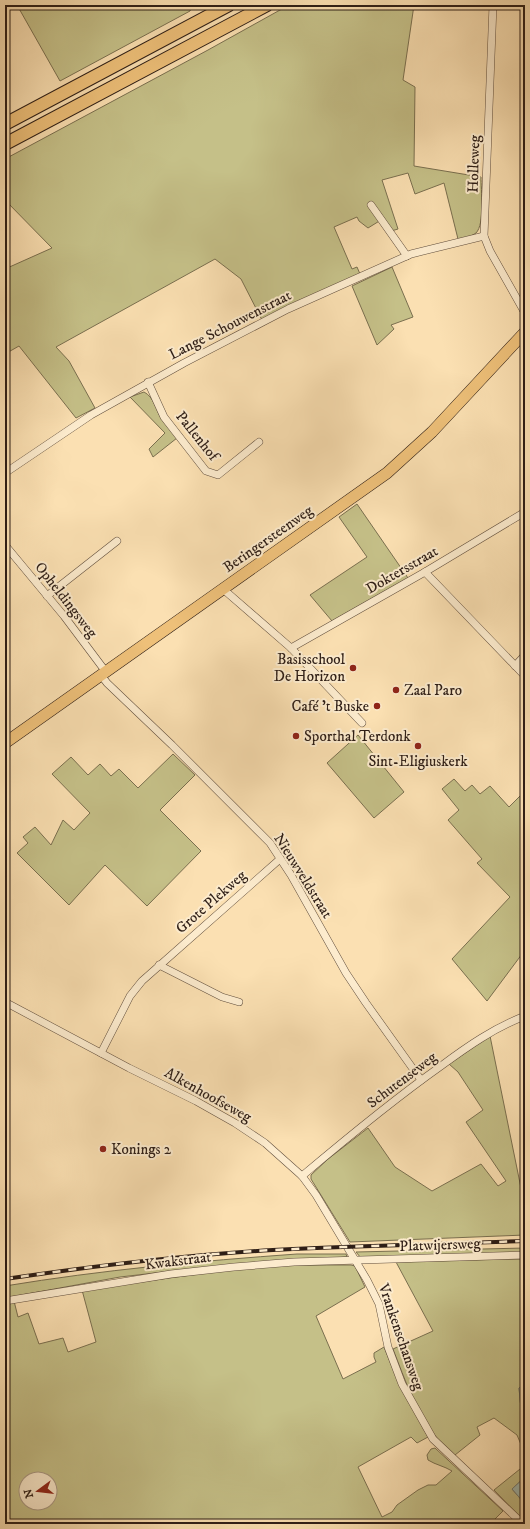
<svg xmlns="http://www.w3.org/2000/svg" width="530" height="1529" font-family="'IM FELL DW Pica',serif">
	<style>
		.green { fill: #c5c088; stroke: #7a6f4f; fill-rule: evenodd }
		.water { fill: #a0bbb4; stroke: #727c75 }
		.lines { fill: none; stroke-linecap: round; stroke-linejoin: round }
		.minor-casing { stroke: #614e3d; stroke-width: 8 }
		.primary-casing { stroke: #2e1e16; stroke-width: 12 }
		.trunk-casing { stroke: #2e1e16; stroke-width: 14 }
		.minor { stroke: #fcebcd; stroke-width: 7 }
		.primary { stroke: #eec079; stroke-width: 11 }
		.trunk { stroke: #eec079; stroke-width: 12 }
		.rail-casing { stroke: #2e1e16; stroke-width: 4 }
		.rail { stroke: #fcebcd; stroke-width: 2.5; stroke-dasharray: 8; stroke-linecap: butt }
		.poi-dot { fill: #8f2418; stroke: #fcebcd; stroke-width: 1.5 }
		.labels { text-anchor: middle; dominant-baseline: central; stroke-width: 4; stroke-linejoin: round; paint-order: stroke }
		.street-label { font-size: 15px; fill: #2e1e16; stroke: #fcebcd }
		.poi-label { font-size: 15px; fill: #2e1e16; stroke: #fcebcd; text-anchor: start }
	</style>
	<rect width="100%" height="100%" fill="#fbe0b2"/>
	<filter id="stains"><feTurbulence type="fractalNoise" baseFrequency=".005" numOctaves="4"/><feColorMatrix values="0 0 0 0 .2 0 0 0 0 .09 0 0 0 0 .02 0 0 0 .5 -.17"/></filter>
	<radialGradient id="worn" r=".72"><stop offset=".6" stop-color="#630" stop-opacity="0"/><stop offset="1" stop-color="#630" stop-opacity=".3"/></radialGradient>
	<g class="green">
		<path d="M17,5H192L190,11L60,81Z"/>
		<path d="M289,5H414L403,80L415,87L414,166L481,177C481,189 485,224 476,233C471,237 464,238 458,239L444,183L415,194L408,173L382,180L398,229L388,232L381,220L368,228L359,221L357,217L334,227L352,269L357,267L360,274L262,320L241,279L215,259L56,347L69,361L95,408L76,418L19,346L5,354V269L52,248L5,200V159L208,50Z"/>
		<path d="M392,267L413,317L391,325L394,329L377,345L352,286Z"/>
		<path d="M144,392C154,397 156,410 161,418C165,425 172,431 177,438L153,457L149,449L165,433L130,397Z"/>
		<path d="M357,504L408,578L332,621L310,595L367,557L339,517Z"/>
		<path d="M358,735L404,792L374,818L327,763Z"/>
		<path d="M173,754L195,775L160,810L201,851L147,906L105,865L69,905L17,853L28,843L23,837L35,827L51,845L63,820L74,830L90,813L52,774L71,757L88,775L100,764L111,776L119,769L138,788Z"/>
		<path d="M454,779L465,791L472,785L480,794L490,786L509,807L520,796L525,801V950L487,1001L452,959L510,897L477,863L482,859L448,820L459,810L442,789Z"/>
		<path d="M490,1036L522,1193L525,1192V1235L350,1242L311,1179V1175L328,1159L368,1128L395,1167L432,1191L481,1164L498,1186L506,1181L466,1122L483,1110L458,1072L449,1064Z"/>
		<path d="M525,1248V1253L361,1258L356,1252Z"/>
		<path d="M297,1254H346L347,1257L172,1271L120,1277L5,1298V1286C102,1270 199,1261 297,1254Z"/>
		<path d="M504,1259H525V1383L519,1388L522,1419L525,1424V1454L517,1435L494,1418L477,1427L480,1435L455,1455C449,1449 442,1444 437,1438C416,1412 405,1380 393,1349L433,1331L396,1262Z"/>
		<path d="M294,1265H351L355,1266L365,1287L316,1316L343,1379L376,1362L374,1357V1353L384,1347L400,1386L428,1437L417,1443L411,1437L358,1467L382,1517L392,1512L397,1505L418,1490L428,1485H436L452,1471C444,1466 436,1465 428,1460L427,1455L431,1449L435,1448L503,1511L490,1524H5V1303L14,1301L18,1317L28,1313L39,1344L63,1338L68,1352L96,1342L82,1290L235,1269ZM26,1479H50V1503H26Z"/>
		<path d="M525,1465V1477L512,1489L525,1504V1522L494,1490Z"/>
	</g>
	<g class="water">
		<path d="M525,1383V1424L522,1419L519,1388Z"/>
		<path d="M525,1477V1504L512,1489Z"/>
	</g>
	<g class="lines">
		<g class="minor-casing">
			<g id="minor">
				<path d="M493,5L484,236L490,251L525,313"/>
				<path d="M371,205L407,256"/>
				<path d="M148,382L164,417L206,471L218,475L259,442"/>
				<path d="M5,473L91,415L184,363L288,309L411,254L484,236"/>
				<path d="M5,545L64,616L106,672"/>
				<path d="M425,572L525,676"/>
				<path d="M223,589L291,648L362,723"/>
				<path d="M47,596L117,541"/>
				<path d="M291,648L425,572L525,512"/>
				<path d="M515,666L525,655"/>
				<path d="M101,675L107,683L172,745L270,843L291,875L346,973L366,1003L421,1080"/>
				<path d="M159,965L222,997L239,1002"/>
				<path d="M5,1002L129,1068L196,1101L235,1123L265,1143L302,1176L316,1195L367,1280L379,1304L388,1347L402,1384L433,1439L523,1524"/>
				<path d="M101,1053L130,996L142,981L280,859"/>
				<path d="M302,1176C347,1138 393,1100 441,1066C468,1046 494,1028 525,1016"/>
				<path d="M5,1301L171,1274L234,1267L294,1262L525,1255"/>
			</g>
		</g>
		<g class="primary-casing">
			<path id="primary" d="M5,743L387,473L432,432L525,332"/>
		</g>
		<g class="trunk-casing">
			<g id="trunk">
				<path d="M5,124L229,5"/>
				<path d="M5,144L267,5"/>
			</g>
		</g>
		<use href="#minor" class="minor"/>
		<use href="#primary" class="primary"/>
		<use href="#trunk" class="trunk"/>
		<g class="rail-casing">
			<path id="rail" d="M5,1279C94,1266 183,1255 273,1250C357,1246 441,1244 525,1241"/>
		</g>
		<use href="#rail" class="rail"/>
	</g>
	<g class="poi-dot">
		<circle cx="353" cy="668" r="4"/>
		<circle cx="396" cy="690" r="4"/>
		<circle cx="377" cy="706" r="4"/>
		<circle cx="296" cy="736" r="4"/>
		<circle cx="418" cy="746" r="4"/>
		<circle cx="103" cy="1149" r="4"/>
	</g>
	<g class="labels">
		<g class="street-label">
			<text transform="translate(474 164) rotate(-88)">Holleweg</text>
			<text transform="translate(230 325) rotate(-27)">Lange Schouwenstraat</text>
			<text transform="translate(197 436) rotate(51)">Pallenhof</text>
			<text transform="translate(268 539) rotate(-35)">Beringersteenweg</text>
			<text transform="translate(402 570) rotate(-30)">Doktersstraat</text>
			<text transform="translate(66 600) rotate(52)">Opheldingsweg</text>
			<text transform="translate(303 876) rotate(58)">Nieuwveldstraat</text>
			<text transform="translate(211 902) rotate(-41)">Grote Plekweg</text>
			<text transform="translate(402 1080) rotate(-37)">Schutenseweg</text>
			<text transform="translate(208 1095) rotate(29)">Alkenhoofseweg</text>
			<text transform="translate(440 1245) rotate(-2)">Platwijersweg</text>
			<text transform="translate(178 1261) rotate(-7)">Kwakstraat</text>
			<text transform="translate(401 1337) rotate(71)">Vrankenschansweg</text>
		</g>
		<g class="poi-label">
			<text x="345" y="659" text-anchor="end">Basisschool<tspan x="345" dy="17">De Horizon</tspan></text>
			<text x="404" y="690">Zaal Paro</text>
			<text x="369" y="706" text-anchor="end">Café 't Buske</text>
			<text x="304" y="736">Sporthal Terdonk</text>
			<text x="418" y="761" text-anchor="middle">Sint-Eligiuskerk</text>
			<text x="111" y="1149">Konings 2</text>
		</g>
	</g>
	<rect width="530" height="1529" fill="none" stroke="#fbe0b2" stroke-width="20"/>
	<rect x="6" y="6" width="518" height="1517" fill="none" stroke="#2e1e16" stroke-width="2"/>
	<rect x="10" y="10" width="510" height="1509" fill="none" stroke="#2e1e16"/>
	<g transform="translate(38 1491) rotate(255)"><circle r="19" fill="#fcebcd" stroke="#aa9984"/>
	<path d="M0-3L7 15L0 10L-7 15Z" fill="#8f2418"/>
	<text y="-6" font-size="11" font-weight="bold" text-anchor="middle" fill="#2e1e16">N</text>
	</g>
	<rect width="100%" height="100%" filter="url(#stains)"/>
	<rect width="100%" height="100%" fill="url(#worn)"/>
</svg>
